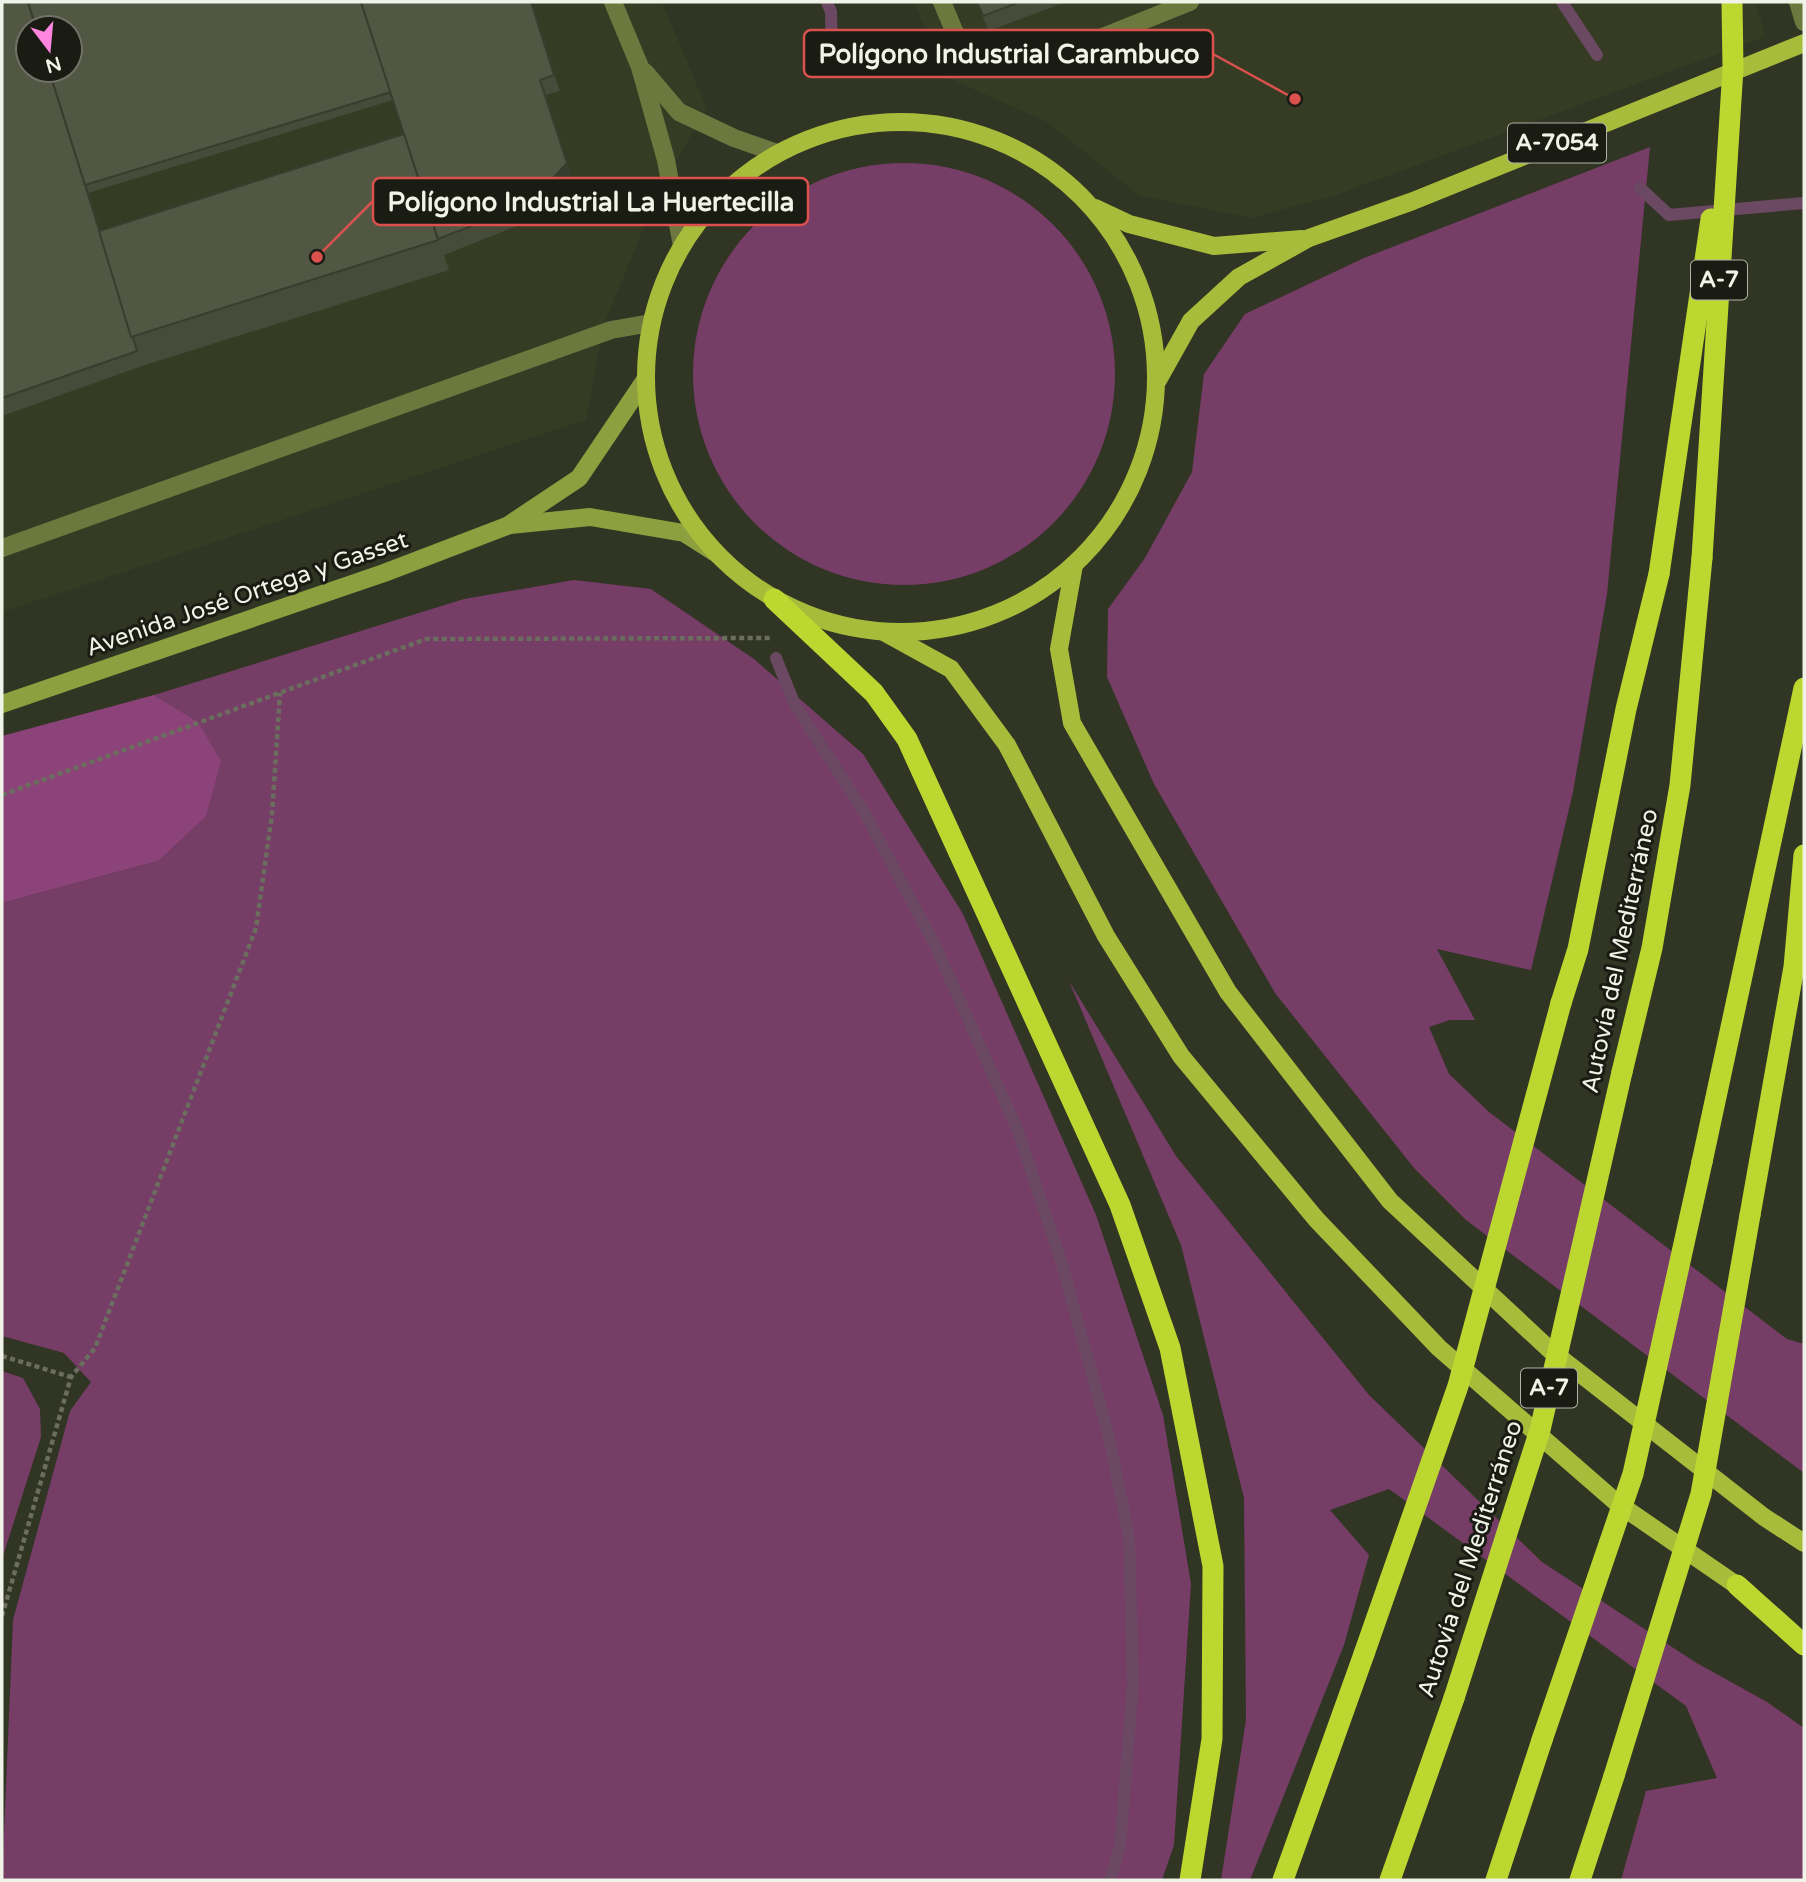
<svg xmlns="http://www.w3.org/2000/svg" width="1806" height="1882" font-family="'Varela Round',sans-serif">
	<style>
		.built { fill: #363c23; fill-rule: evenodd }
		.green { fill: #763d67 }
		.forest { fill: #8c4379 }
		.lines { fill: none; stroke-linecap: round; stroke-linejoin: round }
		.stream { stroke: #6c4963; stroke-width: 12 }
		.path { stroke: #6b6e5e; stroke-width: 4.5; stroke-dasharray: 5 3.5; stroke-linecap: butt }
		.service { stroke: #6d783f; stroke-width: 18 }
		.minor { stroke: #6d783f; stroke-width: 18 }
		.secondary { stroke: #8d9f3f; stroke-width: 18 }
		.primary { stroke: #a6bc3a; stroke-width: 18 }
		.motorway { stroke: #bdd731; stroke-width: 21 }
		.motorway-bridge { stroke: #bdd731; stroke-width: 21 }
		.wall { fill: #474b3a; fill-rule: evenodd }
		.shaded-wall { fill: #393d2f }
		.building { fill: #525743; stroke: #393d2f; stroke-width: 2 }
		.labels { text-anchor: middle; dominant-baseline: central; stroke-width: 6; stroke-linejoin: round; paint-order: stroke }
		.shield { fill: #1a1c14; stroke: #b0b2a8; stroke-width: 2 }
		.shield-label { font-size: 23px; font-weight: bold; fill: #f0f3e7 }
		.street-label { font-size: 24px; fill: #f0f3e7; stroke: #1a1c14 }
		.leader { fill: none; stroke: #db514e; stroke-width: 2.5 }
		.callout-dot { fill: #db514e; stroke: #1a1c14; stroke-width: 2.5 }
		.callout { fill: #1a1c14; stroke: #db514e; stroke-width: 2.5 }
		.callout-label { font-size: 26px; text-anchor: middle; font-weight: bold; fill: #f0f3e7 }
	</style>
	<rect width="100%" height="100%" fill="#313523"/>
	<g class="built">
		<path d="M2,2H662L707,109L661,186L603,327L586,420L2,612ZM28,28H70V70H28Z"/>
		<path d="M914,2H1755L1766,36L1336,195L1252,218L1140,196L1047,122L946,77Z"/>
	</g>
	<g class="green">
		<path d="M1650,147L1607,594L1573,792L1531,970L1437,949L1475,1020H1450L1429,1027L1449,1074L1489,1112L1787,1339L1804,1344V1473L1466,1220L1414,1168L1275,993L1154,784L1107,677L1108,609L1145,558L1192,472L1204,374L1245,314L1364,258Z"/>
		<circle cx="904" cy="374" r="211"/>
		<path d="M574,580L651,589L754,659L863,754L963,914L1096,1215L1163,1415L1191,1584L1174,1845L1162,1880H2L13,1620L70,1411L91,1382L64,1353L2,1336V903L158,861L197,721L154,695L464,599Z"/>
		<path d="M1069,981L1176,1156L1369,1395L1542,1562L1695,1662L1767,1702L1804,1728V1880H1621L1646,1791L1717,1778L1686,1706L1389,1489L1330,1510L1369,1555L1344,1645L1250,1880H1221L1246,1720L1244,1498L1181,1245Z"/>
		<path d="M2,1371L23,1378L40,1409L41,1437L2,1559Z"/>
	</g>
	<path class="forest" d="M154,695L197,721L221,761L206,816L158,861L2,903V736Z"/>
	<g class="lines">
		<g class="stream">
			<path d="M827,2L831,12L832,54"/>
			<path d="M1562,2L1597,55"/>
			<path d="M1640,188L1669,215L1804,203"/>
			<path d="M776,658L795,705L863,810L935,945L1018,1131L1062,1264L1109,1437L1129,1537L1133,1684L1120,1847L1110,1880"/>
		</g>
		<g class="path">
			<path d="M2,795L426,639L770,638"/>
			<path d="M2,1356L71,1377"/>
			<path d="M2,1616L71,1377L95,1348L256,928L272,814L280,693"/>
		</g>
		<g class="service">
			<path d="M958,40L1040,62L1190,2"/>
			<path d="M2,548L611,330L651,323"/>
		</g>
		<g class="minor">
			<path d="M613,2L640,67L666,160L682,246"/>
			<path d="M942,2L958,40"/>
			<path d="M1798,2L1804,22"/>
			<path d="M645,72L679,112L734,138L777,153"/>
		</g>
		<g class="secondary">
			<path d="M510,525L590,517L684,533L717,554"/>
			<path d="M2,704L384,573L507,526L579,478L645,380"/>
		</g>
		<g class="primary">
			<circle cx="901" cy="377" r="255"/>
			<path d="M1095,208L1129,224L1214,246L1302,239"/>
			<path d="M1158,380L1191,321L1239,277L1309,238L1413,201L1804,43"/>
			<path d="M1074,565L1059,649L1072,723L1228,992L1390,1201L1550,1350L1764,1517L1804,1543"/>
			<path d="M884,632L951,669L1007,745L1106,936L1181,1056L1316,1219L1439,1348L1617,1503L1748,1593"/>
		</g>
		<g class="motorway">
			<path d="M774,599L874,693L907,739L1120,1205L1170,1348L1213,1566L1212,1739L1190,1880"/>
			<path d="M1561,1003L1578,949L1626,709L1659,574"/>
			<path d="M1622,1072L1652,948L1680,785L1702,558"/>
			<path d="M1702,1162L1804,688"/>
			<path d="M1750,1215L1794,967L1804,855"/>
			<path d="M1737,1585L1804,1645"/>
			<path d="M1283,1880L1364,1654"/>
			<path d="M1390,1880L1454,1698"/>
			<path d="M1496,1880L1542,1740"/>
			<path d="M1580,1880L1614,1776"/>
		</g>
		<g class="motorway-bridge">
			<path d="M1702,558L1733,68L1732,2"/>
			<path d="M1659,574L1711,219"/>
			<path d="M1364,1654L1458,1386L1561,1003"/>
			<path d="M1454,1698L1540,1430L1622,1072"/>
			<path d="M1542,1740L1633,1474L1702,1162"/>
			<path d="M1614,1776L1701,1494L1750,1215"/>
		</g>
	</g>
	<g class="wall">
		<path d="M2,2H532L560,91L546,95L572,179L547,207L527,222L444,255L449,270L142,366L2,416ZM393,100L404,134L100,231L88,191V193Z"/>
		<path d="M976,2H1066L989,31Z"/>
	</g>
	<g class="shaded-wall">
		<path d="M531,2H532L560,91L554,75Z"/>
		<path d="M540,80L572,179L547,207L527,222L521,207Z"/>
	</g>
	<g class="building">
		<path d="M2,2H28L36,28H28V70H49L137,351L2,398Z"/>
		<path d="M28,2H361L391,92L85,185L49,70H70V28H36Z"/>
		<path d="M361,2H531L554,75L540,80L567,163L541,191L521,207L438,239Z"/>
		<path d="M977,2H1020L983,16Z"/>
		<path d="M404,134L438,240L131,337L99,231Z"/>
	</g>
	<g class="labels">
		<g class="shield">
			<rect x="1508" y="123.5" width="98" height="39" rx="5"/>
			<rect x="1691" y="260.5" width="56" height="39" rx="5"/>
			<rect x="1521" y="1368.5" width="56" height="39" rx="5"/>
		</g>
		<g class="shield-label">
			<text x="1557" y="143">A-7054</text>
			<text x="1719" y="280">A-7</text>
			<text x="1549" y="1388">A-7</text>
		</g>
		<g class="street-label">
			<text transform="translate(247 594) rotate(-19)">Avenida José Ortega y Gasset</text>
			<text transform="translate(1620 951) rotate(-78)">Autovía del Mediterráneo</text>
			<text transform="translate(1470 1559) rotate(-72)">Autovía del Mediterráneo</text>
		</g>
	</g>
	<path class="leader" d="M1295 99L1213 54M317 257L373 201"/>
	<g class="callout-dot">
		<circle cx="1295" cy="99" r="7"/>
		<circle cx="317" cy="257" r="7"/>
	</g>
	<g class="callout">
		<rect x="804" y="30" width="409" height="47" rx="7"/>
		<rect x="373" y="178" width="435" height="47" rx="7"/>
	</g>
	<g class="callout-label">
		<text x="1009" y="63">Polígono Industrial Carambuco</text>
		<text x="591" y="211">Polígono Industrial La Huertecilla</text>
	</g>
	<rect width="1806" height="1882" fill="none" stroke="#f0f3e7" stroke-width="7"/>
	<g transform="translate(49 49) rotate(164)"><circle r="33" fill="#1a1c14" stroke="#707268" stroke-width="2"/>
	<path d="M0-5L12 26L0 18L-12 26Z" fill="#ff85df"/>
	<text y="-10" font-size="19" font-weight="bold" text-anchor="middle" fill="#f0f3e7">N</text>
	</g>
</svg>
